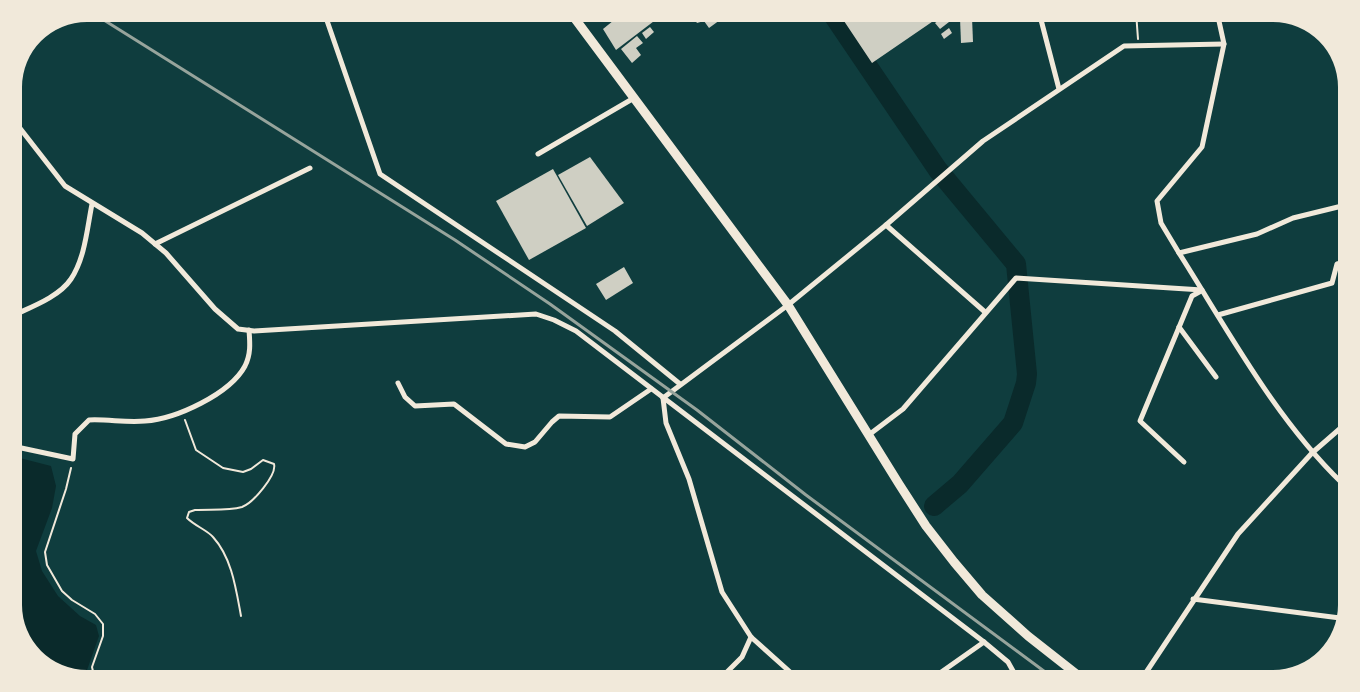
<svg xmlns="http://www.w3.org/2000/svg" width="1360" height="692" font-family="'Alegreya Sans',sans-serif">
	<style>
		.water { fill: #0a2a2b }
		.lines { fill: none; stroke-linecap: round; stroke-linejoin: round }
		.river { stroke: #0a2a2b; stroke-width: 20 }
		.building { fill: #cfcfc3 }
		.path { stroke: #f1e9da; stroke-width: 2 }
		.minor { stroke: #f1e9da; stroke-width: 5 }
		.primary { stroke: #f1e9da; stroke-width: 9 }
		.rail { stroke: #97a49c; stroke-width: 3 }
	</style>
	<rect width="100%" height="100%" fill="#0f3d3e"/>
	<path class="water" d="M12,456L51,466L56,486L52,508L36,551L42,571L58,596L80,616L96,625L99,636L86,673L76,677L54,672L24,646L12,610Z"/>
	<g class="lines">
		<path class="river" d="M831,12L938,170L1016,264L1027,374L1026,383L1013,423L960,484L934,506"/>
	</g>
	<g class="building">
		<path d="M624,12H666L616,50L603,29Z"/>
		<path d="M689,12H731L709,28L704,21L697,23Z"/>
		<path d="M838,12H955L947,17L945,13L872,63Z"/>
		<path d="M945,16L949,22L940,29L935,23Z"/>
		<path d="M972,17L973,42L961,43L960,18Z"/>
		<path d="M650,27L654,32L646,39L642,33Z"/>
		<path d="M949,28L952,33L944,39L941,34Z"/>
		<path d="M637,36L643,43L636,48L641,55L632,63L621,49Z"/>
		<path d="M590,157L624,203L587,226L558,175Z"/>
		<path d="M553,169L586,228L529,260L496,201Z"/>
		<path d="M624,267L633,283L606,300L596,284Z"/>
	</g>
	<g class="lines">
		<g class="path">
			<path d="M1136,12L1138,39"/>
			<path d="M185,420L196,450L223,468L243,472L251,469L263,460L274,464C277,475 253,503 242,507C228,511 210,509 195,510L189,512L187,518C195,526 207,530 213,537C232,558 236,589 241,616"/>
			<path d="M71,468L66,489L45,552L47,565L62,591L72,600L95,614L103,624V636L92,667L95,680"/>
		</g>
		<g class="minor">
			<path d="M324,12L380,174L615,331L680,384"/>
			<path d="M1039,12L1059,89"/>
			<path d="M1217,12L1224,44L1202,147L1157,201L1161,223L1179,253L1257,234L1293,218L1346,205"/>
			<path d="M12,118L65,186L142,233L166,253L215,309L238,329L254,331L536,314L554,320L576,331L984,642L1008,662L1018,680"/>
			<path d="M538,154L634,98"/>
			<path d="M886,225L985,312"/>
			<path d="M155,244L310,168"/>
			<path d="M1179,253C1229,332 1275,418 1342,483"/>
			<path d="M1218,315L1332,283L1337,264L1345,262"/>
			<path d="M12,316C31,307 59,297 71,279C85,258 87,229 92,204"/>
			<path d="M1179,327L1216,377"/>
			<path d="M398,383L405,397L415,406L454,404L506,444L525,447L535,442L552,422L559,416L610,417L651,389"/>
			<path d="M663,398L788,305L886,225L983,141L1124,46L1224,44"/>
			<path d="M663,398L666,423L689,479L722,592L751,637L799,680"/>
			<path d="M870,434L903,409L1016,278L1202,290"/>
			<path d="M12,446L73,459L75,434L89,420C108,419 127,423 145,421C176,419 230,394 245,366C251,354 250,343 249,330"/>
			<path d="M1184,462L1140,421L1192,296L1201,291"/>
			<path d="M1193,599L1340,618"/>
			<path d="M719,680L742,657L751,637"/>
			<path d="M930,680L984,642"/>
			<path d="M1141,680L1238,534L1312,453L1343,426"/>
		</g>
		<path class="primary" d="M570,12L788,305L899,484L926,526L954,562L982,595L1028,636L1084,680"/>
		<path class="rail" d="M91,12L455,240L550,304L697,410L806,495L1056,680"/>
	</g>
	<path d="M0 0H1360V692H0ZM87 22H1273A65 65 0 0 1 1338 87V605A65 65 0 0 1 1273 670H87A65 65 0 0 1 22 605V87A65 65 0 0 1 87 22Z" fill="#f1e9da" fill-rule="evenodd"/>
</svg>
